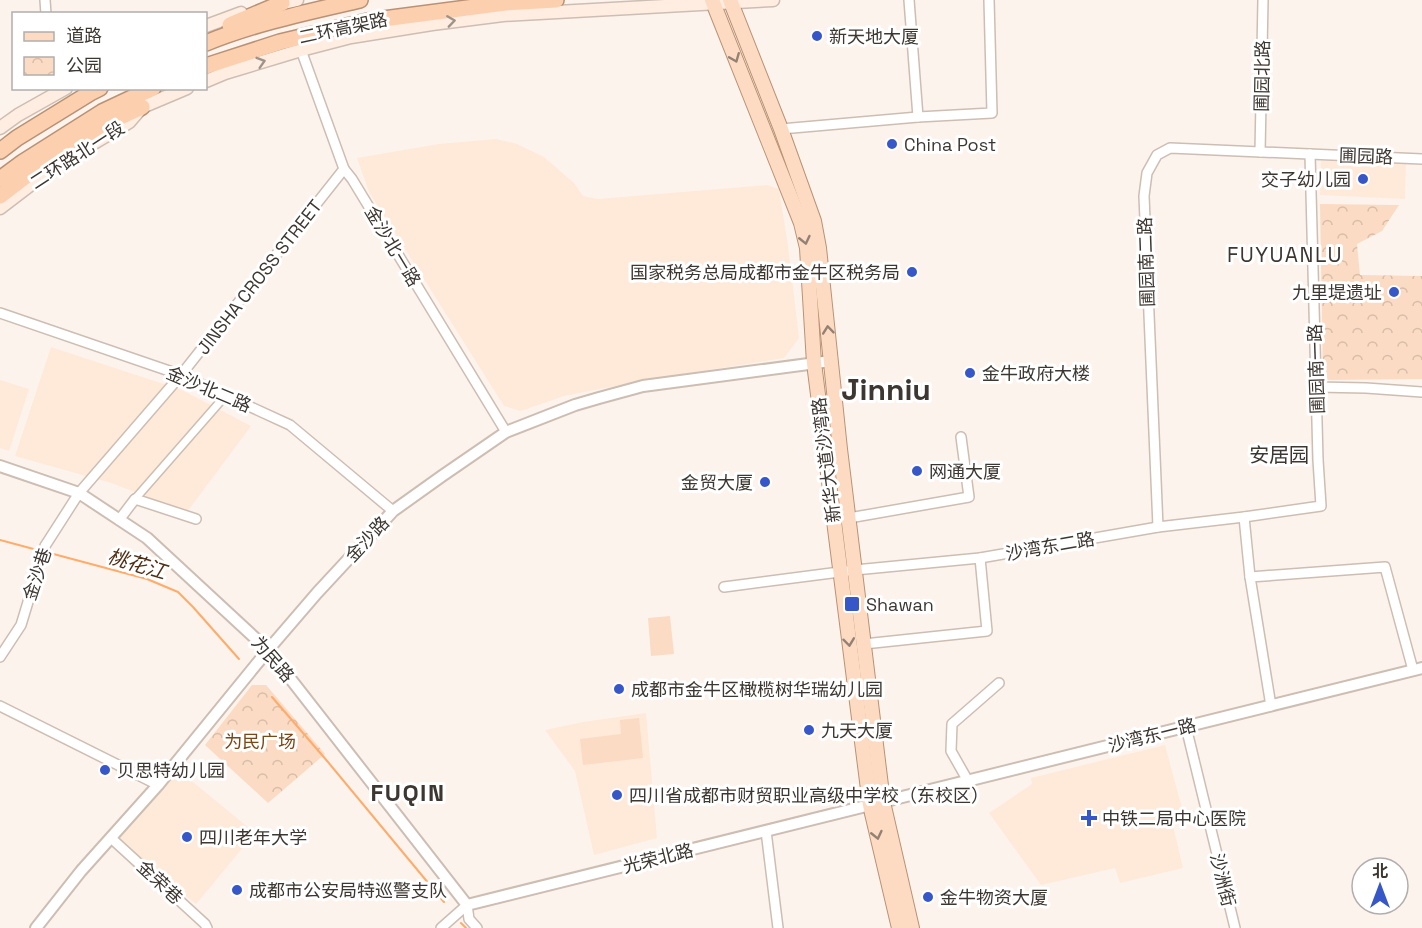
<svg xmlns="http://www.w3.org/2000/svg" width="1422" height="928" font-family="'Space Grotesk','Noto Sans SC',sans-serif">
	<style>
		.built { fill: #ffe9d9 }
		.park { fill: url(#park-crowns) }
		.garden { fill: #fbdbc3 }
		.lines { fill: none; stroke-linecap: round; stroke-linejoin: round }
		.stream { stroke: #ffab6a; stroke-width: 2 }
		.pedestrian-casing { stroke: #cdbeb3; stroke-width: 10 }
		.minor-casing { stroke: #cdbeb3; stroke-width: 12 }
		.tertiary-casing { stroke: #cdbeb3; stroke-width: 14 }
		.secondary-casing { stroke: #cdbeb3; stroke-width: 15 }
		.primary-casing { stroke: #b99275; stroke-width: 16 }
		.trunk-casing { stroke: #b99275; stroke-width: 18 }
		.pedestrian { stroke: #fff; stroke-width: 7 }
		.minor { stroke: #fff; stroke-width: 9 }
		.tertiary { stroke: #fff; stroke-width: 10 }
		.secondary { stroke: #feede0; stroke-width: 12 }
		.primary { stroke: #fddbc2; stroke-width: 14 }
		.trunk { stroke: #fccfae; stroke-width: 15 }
		.oneway { stroke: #9e9289 }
		.oneway2 { stroke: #938173 }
		.poi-dot { fill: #3757c8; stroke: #fff; stroke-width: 2 }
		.labels { text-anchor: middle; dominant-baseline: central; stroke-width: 6; stroke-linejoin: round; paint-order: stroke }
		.street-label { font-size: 18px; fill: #3d3732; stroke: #fff }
		.poi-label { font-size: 18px; fill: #3d3732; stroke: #fff; text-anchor: start }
		.park-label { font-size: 18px; fill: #7c4717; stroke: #fff }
		.neighbourhood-label { font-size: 20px; fill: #3d3732; stroke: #fff }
		.water-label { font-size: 20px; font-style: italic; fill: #502f14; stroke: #fff }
		.quarter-label { font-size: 21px; letter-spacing: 1.5px; fill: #3d3732; stroke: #fff }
		.district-label { font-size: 24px; font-weight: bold; letter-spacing: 1.5px; fill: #3d3732; stroke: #fff }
		.town-label { font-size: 30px; font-weight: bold; fill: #3d3732; stroke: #fff }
	</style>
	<defs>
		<pattern id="park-crowns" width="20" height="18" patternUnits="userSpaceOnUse" patternTransform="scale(1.5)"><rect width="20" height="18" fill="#fbdbc3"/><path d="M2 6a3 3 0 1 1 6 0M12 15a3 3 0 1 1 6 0" fill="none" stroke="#d8bda8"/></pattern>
	</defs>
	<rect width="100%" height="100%" fill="#fdf3ed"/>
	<g class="built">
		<path d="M496,139L517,144L544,157L574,183L583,196L598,199L767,185L779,189L788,246L799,338L784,358L651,379L564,396L521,411L504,406L369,192L357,158L439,144Z"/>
		<path d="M1321,161L1406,163L1405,199L1320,195Z"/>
		<path d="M51,347L182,390L251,426L187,512L111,483L15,456Z"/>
		<path d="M0,380L29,389L9,451L0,448Z"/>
		<path d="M646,713L657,838L594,855L575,771L545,730L583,722Z"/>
		<path d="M1165,745L1186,823L1173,826L1183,868L1120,883L1115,868L1041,885L989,813L1032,784L1031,778Z"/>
		<path d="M177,769L255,833L196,904L118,840Z"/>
	</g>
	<g class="park">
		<path d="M1320,204L1399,205L1382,231L1357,244L1360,275L1422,276V379L1323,380Z"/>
		<path d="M252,685H266L325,754L268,803L205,745Z"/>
	</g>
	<g class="garden">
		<path d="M670,616L674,654L651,656L648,618Z"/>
		<path d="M639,718L643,758L583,765L580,739L621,734L620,720Z"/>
	</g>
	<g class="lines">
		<g class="stream">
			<path d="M0,540L41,551"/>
			<path d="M46,552L147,579L178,592L193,607L239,659"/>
			<path d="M272,697L328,762L444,902"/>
			<path d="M461,923L466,928"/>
		</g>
		<g class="pedestrian-casing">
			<path id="pedestrian" d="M135,499L226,395"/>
		</g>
		<g class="minor-casing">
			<g id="minor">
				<path d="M45,0L46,14"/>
				<path d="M909,0L918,117"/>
				<path d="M301,50L344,169L352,179L506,432"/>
				<path d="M781,129L918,117L992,113L989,0"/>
				<path d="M1260,152L1263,0"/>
				<path d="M0,313L181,375L290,425L393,511"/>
				<path d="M1317,387L1366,388L1422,392"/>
				<path d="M1244,517L1250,577L1271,706"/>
				<path d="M849,518L969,497L961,437"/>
				<path d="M119,520L135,499L196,519"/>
				<path d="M1158,527L1144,196L1147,173L1157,155L1170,148L1422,159"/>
				<path d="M1250,577L1385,567L1413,670"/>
				<path d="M724,587L855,570L980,558L1158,527L1244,517L1321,506L1318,460L1310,154"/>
				<path d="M864,644L987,631L980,558"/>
				<path d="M0,657L21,625L45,546L79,493L181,375L344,169"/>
				<path d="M0,706L158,785"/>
				<path d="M1186,727L1235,928"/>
				<path d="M968,781L951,751L952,724L999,683"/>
				<path d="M766,831L778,928"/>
				<path d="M111,838L205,924L207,928"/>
				<path d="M467,905L469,919L477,928"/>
				<path d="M441,928L467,905"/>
			</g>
		</g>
		<g class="tertiary-casing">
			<g id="tertiary">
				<path d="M0,466L79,493L147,538L268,650L467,905L1422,668"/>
				<path d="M36,928L81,871L158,785L268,650L317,593L393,511L442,476L506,432L575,405L599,398L643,386L831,361"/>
			</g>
		</g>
		<g class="secondary-casing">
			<g id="secondary">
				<path d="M275,5L297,0"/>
				<path d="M206,26L241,13"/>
				<path d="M206,81L225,73L301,50L351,37L432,24L503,15L773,0"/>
				<path d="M0,128L18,115L66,88"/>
				<path d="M0,208L55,166L129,122L142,107L187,88"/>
			</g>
		</g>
		<g class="primary-casing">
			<g id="primary">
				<path d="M712,0L801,223L807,248L814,363L870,805L899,928"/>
				<path d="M730,0L781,129L814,221L819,248L840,449L883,802L912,928"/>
			</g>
		</g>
		<g class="trunk-casing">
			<g id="trunk">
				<path d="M230,25L282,3"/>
				<path d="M206,43C255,23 308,12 360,0"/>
				<path d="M206,66L280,42L368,21L505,3L556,0"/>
				<path d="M0,151L17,138L90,93L100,88"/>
				<path d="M0,179L23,162L102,112L153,88"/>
				<path d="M0,196L52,156L101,126L142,107"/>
			</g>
		</g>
		<use href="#pedestrian" class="pedestrian"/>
		<use href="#minor" class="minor"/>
		<use href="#tertiary" class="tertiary"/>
		<use href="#secondary" class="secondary"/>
		<use href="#primary" class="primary"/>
		<use href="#trunk" class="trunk"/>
	</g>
	<defs><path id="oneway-chevron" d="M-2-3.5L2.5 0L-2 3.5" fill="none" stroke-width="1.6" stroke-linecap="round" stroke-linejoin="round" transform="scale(1.5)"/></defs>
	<g class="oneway">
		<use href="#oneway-chevron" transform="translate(451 21) rotate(-8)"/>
		<use href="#oneway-chevron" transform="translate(261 62) rotate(-17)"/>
	</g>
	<g class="oneway2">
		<use href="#oneway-chevron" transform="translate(735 58) rotate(68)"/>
		<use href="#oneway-chevron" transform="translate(805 240) rotate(77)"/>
		<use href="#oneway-chevron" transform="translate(828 330) rotate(-96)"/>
		<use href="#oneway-chevron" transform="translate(849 642) rotate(83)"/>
		<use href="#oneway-chevron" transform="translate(877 835) rotate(77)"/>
	</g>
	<g class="poi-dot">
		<circle cx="817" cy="36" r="6"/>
		<circle cx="892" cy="144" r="6"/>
		<circle cx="1363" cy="179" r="6"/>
		<circle cx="912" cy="272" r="6"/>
		<circle cx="1394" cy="292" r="6"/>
		<circle cx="970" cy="373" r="6"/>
		<circle cx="917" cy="471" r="6"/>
		<circle cx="765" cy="482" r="6"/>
		<rect x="844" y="596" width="16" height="16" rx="3"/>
		<circle cx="619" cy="689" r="6"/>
		<circle cx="809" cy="730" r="6"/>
		<circle cx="105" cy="770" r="6"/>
		<circle cx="617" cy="795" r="6"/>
		<path d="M1086 809h6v6h6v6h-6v6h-6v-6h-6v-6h6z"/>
		<circle cx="187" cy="837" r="6"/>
		<circle cx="237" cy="890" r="6"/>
		<circle cx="928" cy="897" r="6"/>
	</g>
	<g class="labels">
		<g class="street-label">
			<text transform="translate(343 28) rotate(-12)">二环高架路</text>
			<text transform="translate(1262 76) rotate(-89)">圃园北路</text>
			<text transform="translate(77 155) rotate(-33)">二环路北一段</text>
			<text transform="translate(1366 156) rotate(2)">圃园路</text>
			<text transform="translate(393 246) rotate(59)">金沙北一路</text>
			<text transform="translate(1146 262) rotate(-92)">圃园南二路</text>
			<text transform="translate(259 277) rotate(-52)">JINSHA CROSS STREET</text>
			<text transform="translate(1316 369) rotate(-92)">圃园南一路</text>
			<text transform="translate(209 389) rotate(23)">金沙北二路</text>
			<text transform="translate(826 460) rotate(-97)">新华大道沙湾路</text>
			<text transform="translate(367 539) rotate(-47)">金沙路</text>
			<text transform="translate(1050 546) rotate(-10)">沙湾东二路</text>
			<text transform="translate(37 574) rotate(-72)">金沙巷</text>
			<text transform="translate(273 659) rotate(49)">为民路</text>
			<text transform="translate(1152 735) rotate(-14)">沙湾东一路</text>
			<text transform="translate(658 858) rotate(-14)">光荣北路</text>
			<text transform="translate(1223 880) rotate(76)">沙洲街</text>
			<text transform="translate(160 882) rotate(43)">金荣巷</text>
		</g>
		<g class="poi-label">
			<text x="829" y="36">新天地大厦</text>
			<text x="904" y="144">China Post</text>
			<text x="1351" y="179" text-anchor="end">交子幼儿园</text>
			<text x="900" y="272" text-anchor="end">国家税务总局成都市金牛区税务局</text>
			<text x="1382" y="292" text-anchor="end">九里堤遗址</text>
			<text x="982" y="373">金牛政府大楼</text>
			<text x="929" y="471">网通大厦</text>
			<text x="753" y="482" text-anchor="end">金贸大厦</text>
			<text x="866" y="604">Shawan</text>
			<text x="631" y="689">成都市金牛区橄榄树华瑞幼儿园</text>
			<text x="821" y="730">九天大厦</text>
			<text x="117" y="770">贝思特幼儿园</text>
			<text x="629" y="795">四川省成都市财贸职业高级中学校（东校区）</text>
			<text x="1102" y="818">中铁二局中心医院</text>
			<text x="199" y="837">四川老年大学</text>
			<text x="249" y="890">成都市公安局特巡警支队</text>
			<text x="940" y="897">金牛物资大厦</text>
		</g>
		<g class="park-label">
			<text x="260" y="741">为民广场</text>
		</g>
		<g class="neighbourhood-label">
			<text x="1279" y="455">安居园</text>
		</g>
		<g class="water-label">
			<text transform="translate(137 564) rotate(17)">桃花江</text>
		</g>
		<g class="quarter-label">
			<text x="1285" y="254">FUYUANLU</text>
		</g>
		<g class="district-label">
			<text x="408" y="792">FUQIN</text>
		</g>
		<g class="town-label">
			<text x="886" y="389">Jinniu</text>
		</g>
	</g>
	<rect x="12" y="12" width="195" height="78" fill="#ffffff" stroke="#b1afad" stroke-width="1.5"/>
	<rect x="24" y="32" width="30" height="9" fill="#fddbc2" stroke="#b1afad" stroke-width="1.5"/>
	<text x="66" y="42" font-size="18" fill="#3d3732">道路</text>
	<rect x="24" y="57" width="30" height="18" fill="url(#park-crowns)" stroke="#b1afad" stroke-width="1.5"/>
	<text x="66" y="72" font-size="18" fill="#3d3732">公园</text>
	<g transform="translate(1380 886)"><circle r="28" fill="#ffffff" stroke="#b1afad" stroke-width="1.5"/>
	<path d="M0-4.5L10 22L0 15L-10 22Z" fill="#3757c8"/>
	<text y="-9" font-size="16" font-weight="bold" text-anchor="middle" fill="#3d3732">北</text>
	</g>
</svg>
